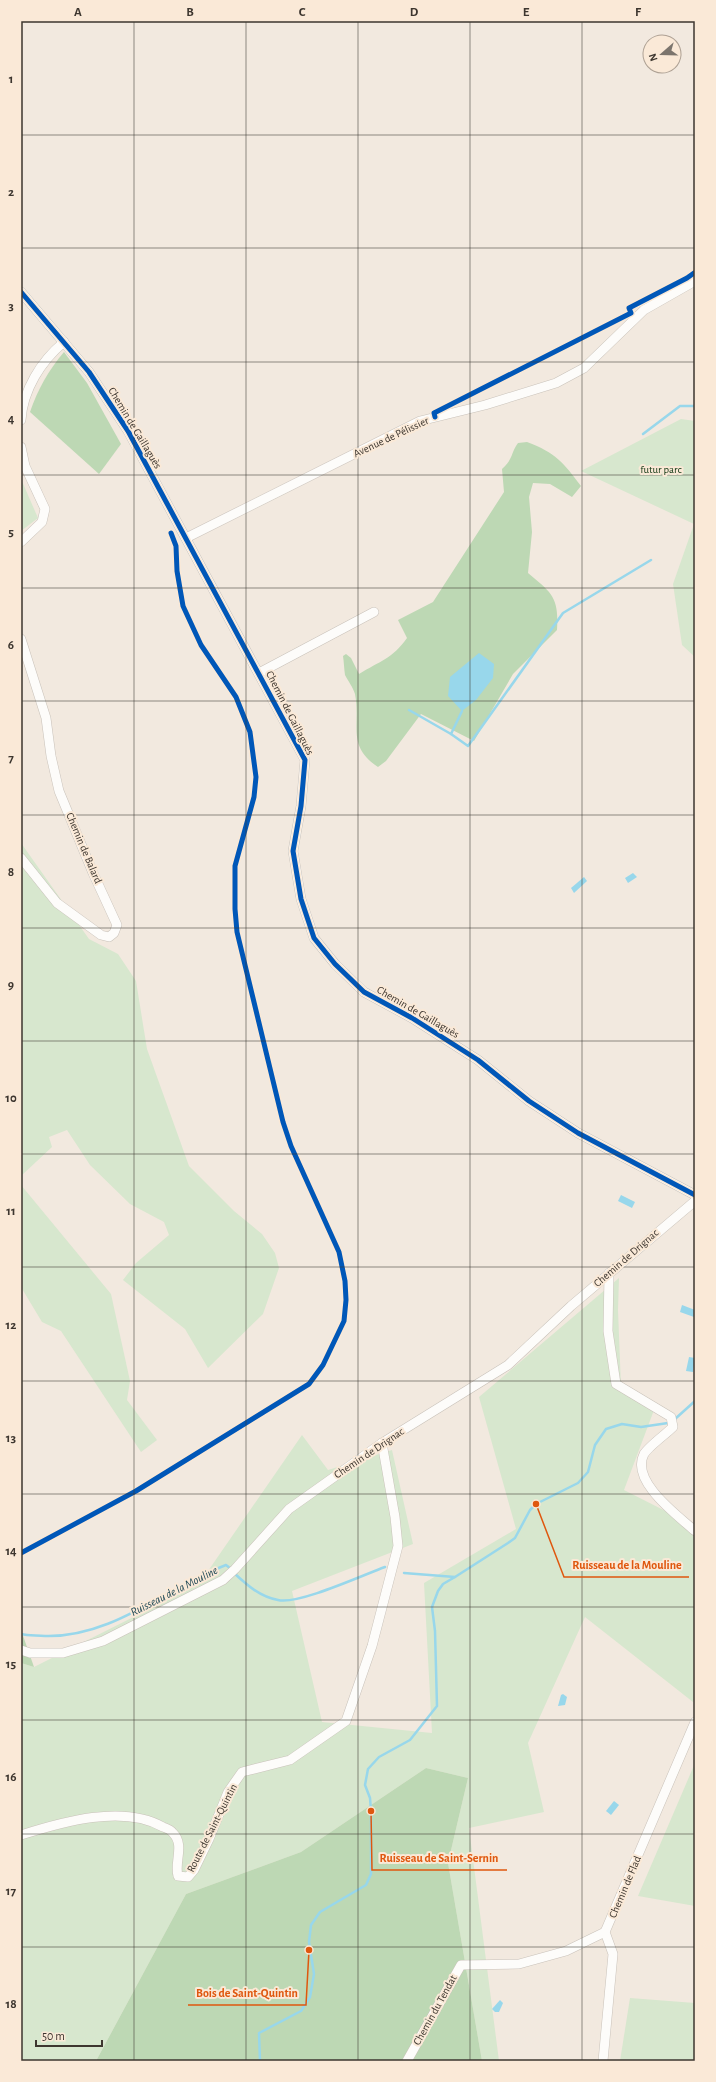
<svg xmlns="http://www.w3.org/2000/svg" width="716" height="2082" font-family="'Alegreya Sans',sans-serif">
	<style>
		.green { fill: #d7e7ce }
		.forest { fill: #bdd8b4 }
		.water { fill: #98d7eb }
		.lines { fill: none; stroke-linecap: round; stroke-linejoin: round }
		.stream { stroke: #98d7eb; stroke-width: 2.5 }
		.minor-casing { stroke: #c9c2ba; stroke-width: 10 }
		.minor { stroke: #fdfcfa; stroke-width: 9 }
		.cycleway-casing { stroke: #fae9d7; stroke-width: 8 }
		.cycleway { stroke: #0057b8; stroke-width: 5 }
		.grid { fill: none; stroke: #3d362f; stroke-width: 1; stroke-opacity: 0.55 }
		.labels { text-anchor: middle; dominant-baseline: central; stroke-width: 4; stroke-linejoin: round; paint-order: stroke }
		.street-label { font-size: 11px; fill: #3d362f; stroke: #fae9d7 }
		.park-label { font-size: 11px; fill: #0f3712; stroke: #fae9d7 }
		.water-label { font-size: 12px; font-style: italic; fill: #1d4755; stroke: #fae9d7 }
		.leader { fill: none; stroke: #df570e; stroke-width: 1.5 }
		.callout-dot { fill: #df570e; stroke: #fae9d7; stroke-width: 1.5 }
		.callout-label { font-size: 12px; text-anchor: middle; font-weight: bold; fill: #df570e; stroke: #fae9d7; stroke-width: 4; stroke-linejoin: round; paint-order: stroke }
		.neatline { fill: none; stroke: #3d362f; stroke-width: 1.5 }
		.grid-label { font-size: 13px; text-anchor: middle; font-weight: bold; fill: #3d362f }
	</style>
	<rect width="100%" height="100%" fill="#f2e9df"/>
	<g class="green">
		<path d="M681,419L695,421V657L682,645L673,584L694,524L581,471Z"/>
		<path d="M21,479L38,518L21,531Z"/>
		<path d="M21,843L89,939L118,954L136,981L147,1049L189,1166L234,1211L262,1234L275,1253L279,1268L263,1314L208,1368L185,1329L123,1280L136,1263L169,1235L164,1222L130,1204L90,1165L67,1130L49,1137L52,1147L21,1176Z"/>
		<path d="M21,1185L111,1294L130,1381L127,1400L157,1440L141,1452L61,1331L42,1322L21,1287Z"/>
		<path d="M619,1278L618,1310L621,1387L654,1410L624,1490L695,1526V1697L693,1702L585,1617L528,1743L544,1812L469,1828L499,2061H482L448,1863L468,1778L426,1768L301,1852L186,1894L96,2061H21V1663L34,1667L199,1584L302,1435L328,1470L392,1450L413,1544L292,1591L322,1722L432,1733L424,1583L516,1529L479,1397Z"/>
		<path d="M695,1763V1906L638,1896Z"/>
		<path d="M630,1998L695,2003V2061H620Z"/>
	</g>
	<g class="forest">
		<path d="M64,352L87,383L121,444L99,474L30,412C38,389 48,371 64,352Z"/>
		<path d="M527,442C556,453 563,462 581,486L572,497L550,484L533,483L529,497L532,532L528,573C552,593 559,597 557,630L513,674L474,741L421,714L386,761L378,767C346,746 361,725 355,694C353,687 348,681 345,675C344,669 344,662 343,656L346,654L351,658L359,674C380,661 392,659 407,638L398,620L433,602L504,492L502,469C514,458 510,454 518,443Z"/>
		<path d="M21,1630L34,1667L21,1663Z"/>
		<path d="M426,1768L468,1778L448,1863L482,2061H96L186,1894L301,1852Z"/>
	</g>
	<g class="water">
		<path d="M479,653L494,664L493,678L476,700L462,711L448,696L450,677Z"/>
		<path d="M633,873L637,877L628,883L625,878Z"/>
		<path d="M584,877L587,881L574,893L571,888Z"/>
		<path d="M621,1195L635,1202L632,1208L618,1201Z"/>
		<path d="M682,1305L695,1310L694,1317L680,1312Z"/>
		<path d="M689,1357L695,1358L693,1372L686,1371Z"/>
		<path d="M563,1694L567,1697L565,1705L558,1706L561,1695Z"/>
		<path d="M614,1801L619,1805L611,1815L606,1811Z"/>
		<path d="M500,2000L503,2003L499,2012H495L492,2009Z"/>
	</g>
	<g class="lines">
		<g class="stream">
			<path d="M643,434L680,406H695"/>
			<path d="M409,710L451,734L462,711"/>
			<path d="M451,734L468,746L563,613L651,560"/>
			<path d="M675,1419L695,1401"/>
			<path d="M234,1573C247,1585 260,1597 278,1600C298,1605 363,1575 385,1567"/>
			<path d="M404,1573L455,1577L508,1543L515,1538L530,1510L536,1504L578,1483L588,1472L595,1445L606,1429L622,1424L641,1427L668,1423"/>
			<path d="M21,1634C29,1636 37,1635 45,1636C112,1638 166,1588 226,1565L231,1569"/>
			<path d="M260,2061L259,2033L301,2011L310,1997L314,1974L309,1942L311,1925L320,1912L366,1885L371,1874V1811L370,1798L365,1785L368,1769L379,1757L410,1740L437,1706L435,1631L432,1607L438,1591L443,1584L455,1577"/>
		</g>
		<g class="minor-casing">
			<g id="minor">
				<path d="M21,292L89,372L128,431L305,760L301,806L293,851L301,899L314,938L335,964L364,992L412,1018L478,1060L529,1101L578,1133L695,1195"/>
				<path d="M21,420C23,390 41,361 64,342"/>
				<path d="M21,447L25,466L45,509L42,522L21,542"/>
				<path d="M186,538L420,421L485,405L556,383L584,368L644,310L695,281"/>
				<path d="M21,639L46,718L51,756L59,791L93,873L117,925L114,933L109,937L101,935L57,903L21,858"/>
				<path d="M259,673L374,612"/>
				<path d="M609,1273L608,1331L616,1384L671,1417L673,1427C666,1434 649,1446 644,1454C630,1481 677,1515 695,1531"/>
				<path d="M21,1650L30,1653H63L103,1641L223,1580L235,1569L289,1509L382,1443L508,1365L571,1306L695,1201"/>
				<path d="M21,1835C62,1822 123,1804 163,1827C166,1828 171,1830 173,1833C185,1845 174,1862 178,1876L188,1877L194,1870L209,1839L228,1792L242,1772L290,1760L346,1721L372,1646L398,1546L395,1517L382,1443"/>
				<path d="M407,2061L461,1965L519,1964L566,1951L605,1932"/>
				<path d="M603,2061L613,1954L605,1932L695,1722"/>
			</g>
		</g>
		<use href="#minor" class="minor"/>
		<g class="cycleway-casing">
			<g id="cycleway">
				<path d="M21,292L89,372L128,431L305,760L301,806L293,851L301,899L314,938L335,964L364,992L412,1018L478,1060L529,1101L578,1133L695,1195"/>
				<path d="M435,417L434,413L631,313L629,308L687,278L694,273"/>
				<path d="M21,1553L136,1491L309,1384L323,1365L344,1321L346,1300L345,1281L339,1252L291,1146L283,1122L237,932L235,909V866L254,797L256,777L250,732L236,697L201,645L183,606L177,571L176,546L171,533"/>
			</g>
		</g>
		<use href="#cycleway" class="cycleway"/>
	</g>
	<path class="grid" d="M134,21V2061M246,21V2061M358,21V2061M470,21V2061M582,21V2061M21,135H695M21,248H695M21,362H695M21,475H695M21,588H695M21,701H695M21,815H695M21,928H695M21,1041H695M21,1154H695M21,1267H695M21,1381H695M21,1494H695M21,1607H695M21,1720H695M21,1834H695M21,1947H695"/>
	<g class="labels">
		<g class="street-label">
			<text transform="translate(135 428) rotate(59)">Chemin de Gaillaguès</text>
			<text transform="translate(391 437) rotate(-25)">Avenue de Pélissier</text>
			<text transform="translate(290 713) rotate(63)">Chemin de Gaillaguès</text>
			<text transform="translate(84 848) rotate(67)">Chemin de Balard</text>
			<text transform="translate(418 1012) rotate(30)">Chemin de Gaillaguès</text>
			<text transform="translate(626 1258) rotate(-41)">Chemin de Drignac</text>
			<text transform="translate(369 1453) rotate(-34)">Chemin de Drignac</text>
			<text transform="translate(212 1828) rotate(-63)">Route de Saint-Quintin</text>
			<text transform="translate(625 1887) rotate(-67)">Chemin de Flad</text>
			<text transform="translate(435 2010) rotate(-61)">Chemin du Tendat</text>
		</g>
		<g class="park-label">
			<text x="661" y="469">futur parc</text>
		</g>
		<g class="water-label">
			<text transform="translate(174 1591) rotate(-27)">Ruisseau de la Mouline</text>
		</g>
	</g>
	<path class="leader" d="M536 1504L564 1577H689M371 1811L372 1870H507M309 1950L306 2005H188"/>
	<g class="callout-dot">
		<circle cx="536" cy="1504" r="4"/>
		<circle cx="371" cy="1811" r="4"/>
		<circle cx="309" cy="1950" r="4"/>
	</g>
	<g class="callout-label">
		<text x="627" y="1569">Ruisseau de la Mouline</text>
		<text x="439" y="1862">Ruisseau de Saint-Sernin</text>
		<text x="247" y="1997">Bois de Saint-Quintin</text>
	</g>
	<rect width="716" height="2082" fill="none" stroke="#fae9d7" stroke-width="44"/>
	<g transform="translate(662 54) rotate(250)"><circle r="19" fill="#fae9d7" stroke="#aea194"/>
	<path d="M0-3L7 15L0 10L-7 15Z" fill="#7c756d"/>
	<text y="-6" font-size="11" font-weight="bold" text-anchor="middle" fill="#3d362f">N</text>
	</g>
	<path d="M36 2040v6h66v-6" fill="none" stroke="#3d362f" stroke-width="2"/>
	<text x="42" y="2040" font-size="12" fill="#3d362f" stroke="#fae9d7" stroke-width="3" paint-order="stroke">50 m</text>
	<rect x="22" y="22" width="672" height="2038" class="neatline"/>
	<g class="grid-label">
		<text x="78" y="16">A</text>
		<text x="190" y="16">B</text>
		<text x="302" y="16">C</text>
		<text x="414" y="16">D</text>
		<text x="526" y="16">E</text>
		<text x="638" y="16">F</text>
		<text x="11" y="83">1</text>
		<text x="11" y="196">2</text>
		<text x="11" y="310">3</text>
		<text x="11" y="423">4</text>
		<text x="11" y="536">5</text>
		<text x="11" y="649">6</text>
		<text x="11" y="762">7</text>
		<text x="11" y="876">8</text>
		<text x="11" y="989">9</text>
		<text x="11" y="1102">10</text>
		<text x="11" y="1215">11</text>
		<text x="11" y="1329">12</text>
		<text x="11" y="1442">13</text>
		<text x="11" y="1555">14</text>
		<text x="11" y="1668">15</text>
		<text x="11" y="1781">16</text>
		<text x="11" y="1895">17</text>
		<text x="11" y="2008">18</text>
	</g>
</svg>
